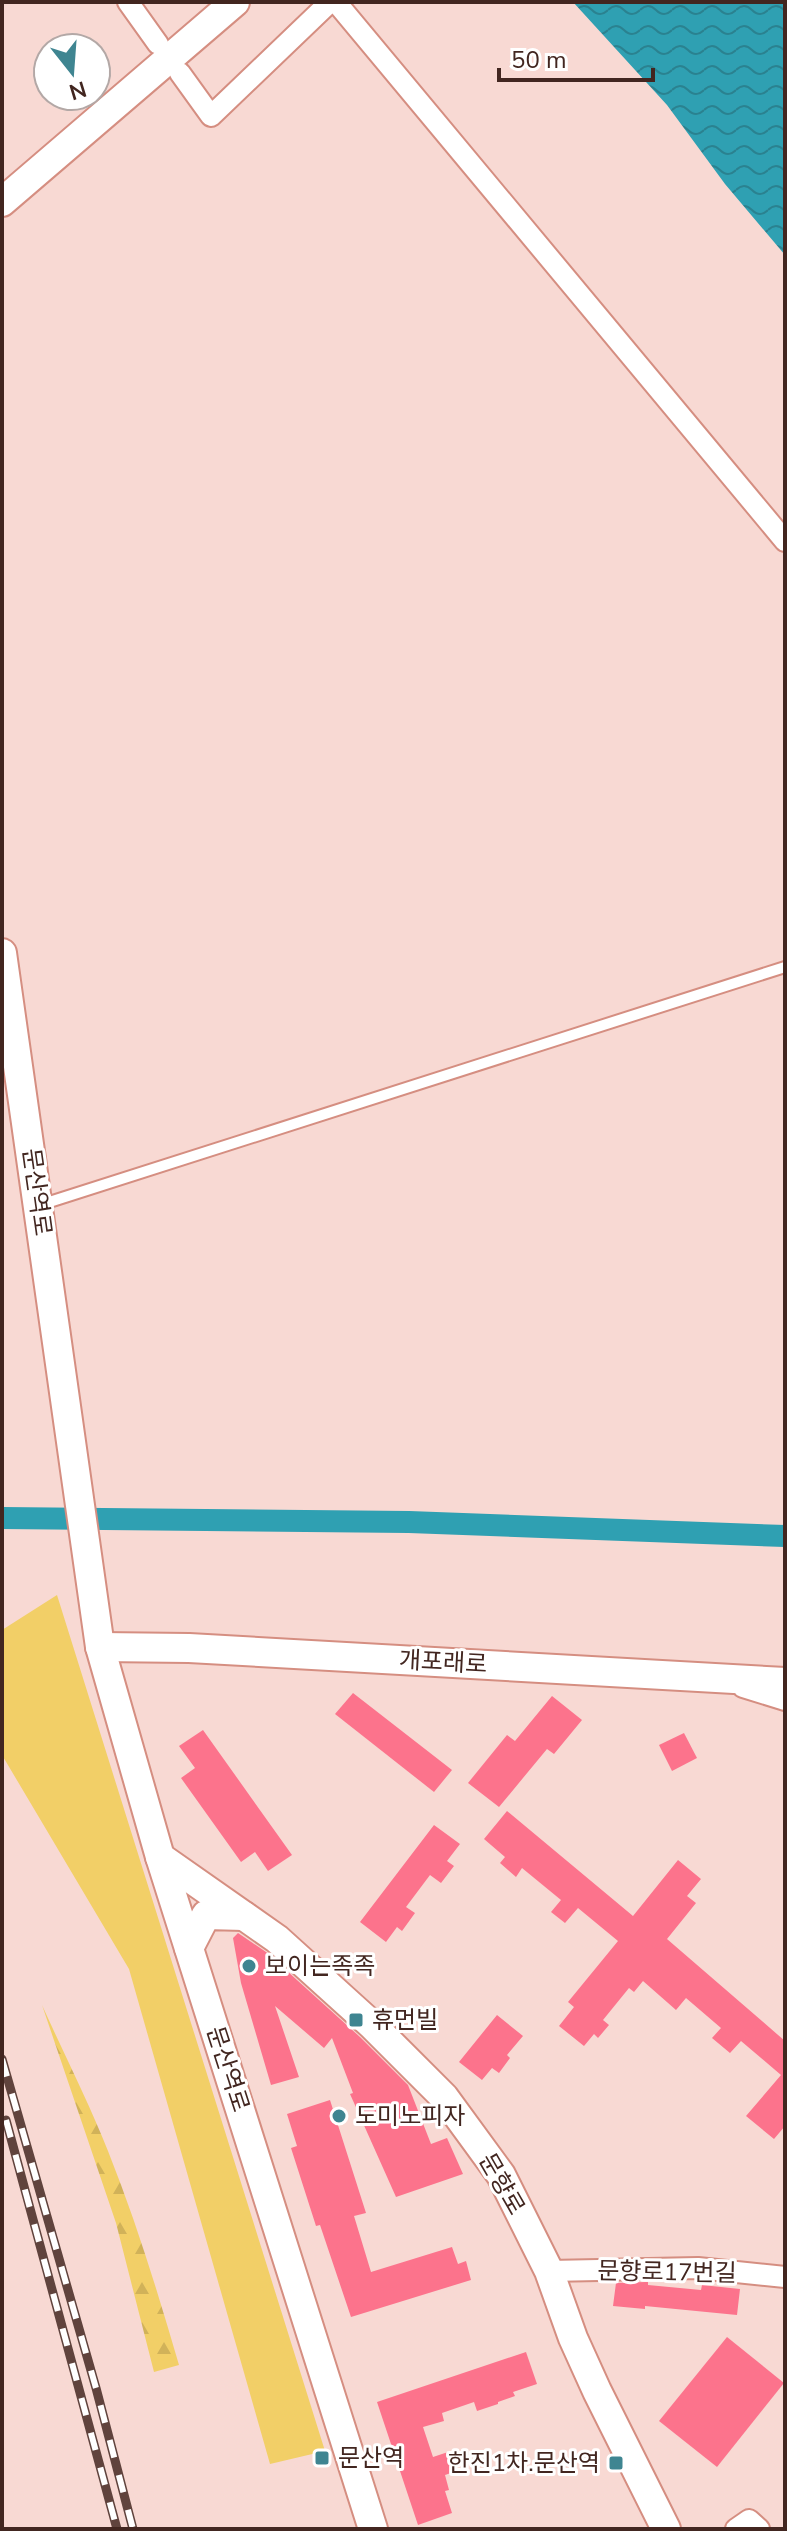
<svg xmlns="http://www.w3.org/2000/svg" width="787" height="2531" font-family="'Nunito Sans','Noto Sans KR',sans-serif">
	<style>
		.forest { fill: url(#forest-firs) }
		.green { fill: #f2cf67 }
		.water { fill: url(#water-waves) }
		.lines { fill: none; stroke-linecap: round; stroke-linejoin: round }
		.canal { stroke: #2fa0b2; stroke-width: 22 }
		.building { fill: #fc738c }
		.lane-casing { stroke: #d58e81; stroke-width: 14 }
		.street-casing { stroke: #d58e81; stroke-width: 24 }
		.secondary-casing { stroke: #d58e81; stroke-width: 32 }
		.lane { stroke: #fff; stroke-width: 10 }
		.street { stroke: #fff; stroke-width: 20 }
		.secondary { stroke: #fff; stroke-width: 28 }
		.rail-casing { stroke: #60433d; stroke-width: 9 }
		.rail { stroke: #fff; stroke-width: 6; stroke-dasharray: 18; stroke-linecap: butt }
		.poi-dot { fill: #3f8591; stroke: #fff; stroke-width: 3 }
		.labels { text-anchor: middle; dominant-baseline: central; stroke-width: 6; stroke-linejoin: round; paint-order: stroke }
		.street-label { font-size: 24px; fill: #422620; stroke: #fff }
		.poi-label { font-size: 24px; fill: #422620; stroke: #fff; text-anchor: start }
	</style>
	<defs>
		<pattern id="forest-firs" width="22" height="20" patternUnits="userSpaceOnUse" patternTransform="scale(2)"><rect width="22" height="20" fill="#f2cf67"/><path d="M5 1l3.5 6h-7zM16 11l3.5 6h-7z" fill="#d1b259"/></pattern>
		<pattern id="water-waves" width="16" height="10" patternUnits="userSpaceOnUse" patternTransform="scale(2)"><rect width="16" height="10" fill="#2fa0b2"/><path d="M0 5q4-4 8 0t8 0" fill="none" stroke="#2a8290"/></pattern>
	</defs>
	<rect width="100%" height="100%" fill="#f8d9d3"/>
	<path class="forest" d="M42,2005C64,2054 88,2101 108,2151C136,2221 158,2293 179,2365L154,2372L116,2223Z"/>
	<path class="green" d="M57,1595L325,2451L270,2464L129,1969L2,1755V1630Z"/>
	<path class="water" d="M573,2H785V255L725,184L667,105Z"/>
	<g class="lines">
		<path class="canal" d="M2,1518L409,1522L785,1536"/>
	</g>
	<g class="building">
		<path d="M353,1693L452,1770L434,1792L335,1714Z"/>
		<path d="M552,1696L582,1720L554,1754L547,1749L499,1807L468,1783L507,1735L515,1741Z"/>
		<path d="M203,1730L292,1855L268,1871L255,1852L241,1862L181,1778L195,1768L179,1746Z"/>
		<path d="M684,1733L697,1758L672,1771L659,1745Z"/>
		<path d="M507,1811L633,1916L678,1860L701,1879L687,1896L696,1903L667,1939L785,2041V2126L774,2139L746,2116L781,2075L741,2041L730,2053L712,2038L721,2028L686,1998L676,2010L643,1981L634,1992L629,1988L603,2020L609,2025L598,2038L594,2034L584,2046L559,2026L574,2007L568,2002L618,1941L578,1908L565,1923L551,1912L561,1900L522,1868L516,1877L500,1863L505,1857L484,1839Z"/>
		<path d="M434,1825L460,1844L447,1861L454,1866L441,1883L430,1875L406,1907L415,1913L402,1931L397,1927L386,1942L360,1922Z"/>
		<path d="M238,1933L266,1952L360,2037L408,2085L431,2144L447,2138L463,2174L396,2197L350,2094L353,2093L332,2038L324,2048L275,2006L299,2077L271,2085L241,1983L233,1938Z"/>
		<path d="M497,2015L523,2036L507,2055L510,2058L499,2073L492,2068L482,2080L459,2062Z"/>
		<path d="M330,2100L366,2213L354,2216L371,2272L452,2247L458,2264L466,2261L471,2280L351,2317L320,2225L316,2226L291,2148L297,2146L287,2114Z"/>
		<path d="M645,2282H648V2285L701,2290L702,2285L740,2289L737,2315L645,2306V2309L613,2306L616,2283Z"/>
		<path d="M727,2337L784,2383L717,2467L659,2421Z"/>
		<path d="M526,2352L537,2384L513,2392L515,2396L498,2402V2404L477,2411L474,2402L442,2413L444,2421L423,2427L433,2457L451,2451L457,2471L445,2475L449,2490L445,2491L452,2513L418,2525L377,2402Z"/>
	</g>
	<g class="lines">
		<g class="lane-casing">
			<path id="lane" d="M40,1205L785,967"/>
		</g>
		<g class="street-casing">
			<g id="street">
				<path d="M128,2L158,44"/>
				<path d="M336,2L785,541"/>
				<path d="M180,73L211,116L330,2"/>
				<path d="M743,1687L785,1700"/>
				<path d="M549,2271L698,2268L785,2277"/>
				<path d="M736,2529L749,2520L759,2529"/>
			</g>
		</g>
		<g class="secondary-casing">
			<g id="secondary">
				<path d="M2,202L235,2"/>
				<path d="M2,953L100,1647L160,1857L373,2529"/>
				<path d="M100,1647L189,1648L785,1682"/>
				<path d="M160,1857L277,1939L372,2025L444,2097L501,2175L549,2271L573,2338L597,2391L666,2529"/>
				<path d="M189,1948L206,1915L244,1916"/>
			</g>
		</g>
		<use href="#lane" class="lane"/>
		<use href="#street" class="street"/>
		<use href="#secondary" class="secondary"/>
		<g class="rail-casing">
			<g id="rail">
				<path d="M2,2059L96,2388L133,2529"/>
				<path d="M6,2120L117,2529"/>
			</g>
		</g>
		<use href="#rail" class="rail"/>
	</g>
	<g class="poi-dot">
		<circle cx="249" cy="1966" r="8"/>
		<rect x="348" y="2012" width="16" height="16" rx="4"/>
		<circle cx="339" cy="2116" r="8"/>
		<rect x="314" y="2450" width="16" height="16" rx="4"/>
		<rect x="608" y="2455" width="16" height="16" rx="4"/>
	</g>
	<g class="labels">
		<g class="street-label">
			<text transform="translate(37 1192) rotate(82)">문산역로</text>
			<text transform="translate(443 1662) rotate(3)">개포래로</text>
			<text transform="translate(228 2069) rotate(72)">문산역로</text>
			<text transform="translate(502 2184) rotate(60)">문향로</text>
			<text transform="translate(667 2272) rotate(1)">문향로17번길</text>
		</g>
		<g class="poi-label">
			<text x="265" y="1966">보이는족족</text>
			<text x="372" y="2020">휴먼빌</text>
			<text x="355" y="2116">도미노피자</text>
			<text x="338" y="2458">문산역</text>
			<text x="600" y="2463" text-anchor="end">한진1차.문산역</text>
		</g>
	</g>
	<rect width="787" height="2531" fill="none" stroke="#422620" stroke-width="8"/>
	<g transform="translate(72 72) rotate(163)"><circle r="38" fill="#ffffff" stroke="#b3a8a6" stroke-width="2"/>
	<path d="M0-6L14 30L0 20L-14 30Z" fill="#3f8591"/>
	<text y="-12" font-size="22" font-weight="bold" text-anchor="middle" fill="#422620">N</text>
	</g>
	<path d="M499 68v12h154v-12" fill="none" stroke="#422620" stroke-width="4"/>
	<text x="511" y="68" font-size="24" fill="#422620" stroke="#ffffff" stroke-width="6" paint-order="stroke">50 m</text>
</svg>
